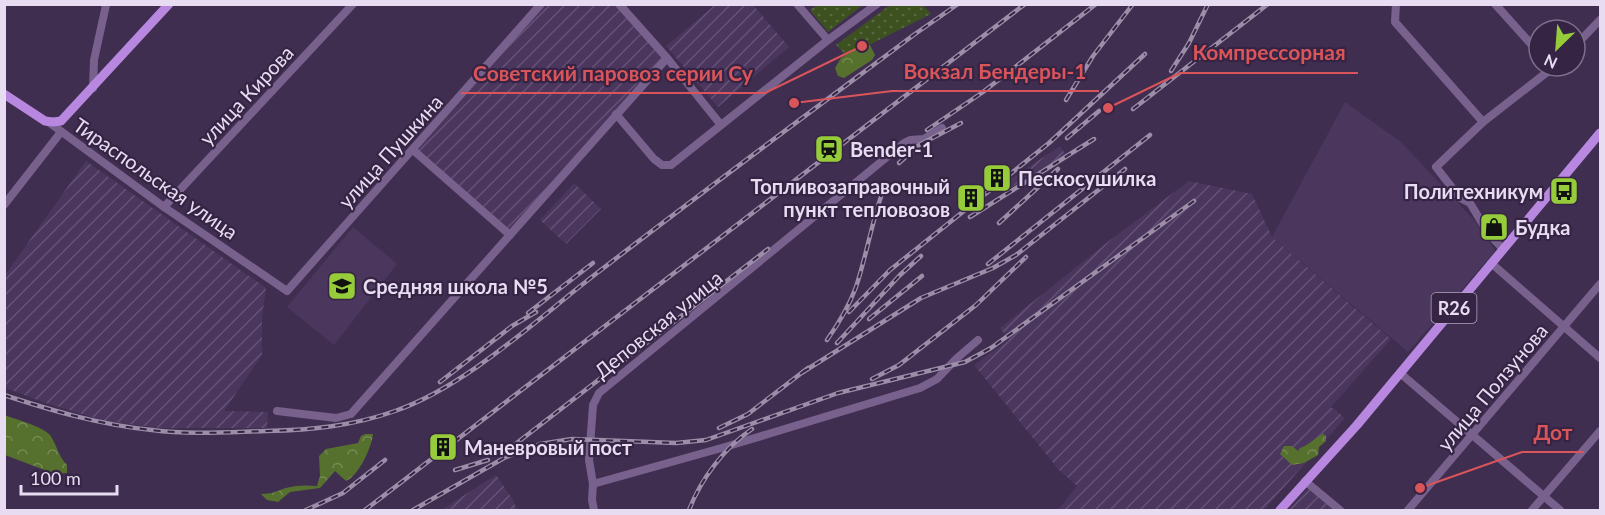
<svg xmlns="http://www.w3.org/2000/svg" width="1605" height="515" font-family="Lato,sans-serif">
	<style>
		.built { fill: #4b365e }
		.industrial { fill: url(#industrial-furrows) }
		.grass { fill: url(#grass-dots) }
		.forest { fill: url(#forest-crowns) }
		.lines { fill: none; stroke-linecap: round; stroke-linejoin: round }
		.minor { stroke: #78618d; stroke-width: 8 }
		.major { stroke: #b888e1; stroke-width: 9 }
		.rail-casing { stroke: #9c8ea9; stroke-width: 4.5 }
		.rail { stroke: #362445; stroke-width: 2; stroke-dasharray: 7; stroke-linecap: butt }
		.labels { text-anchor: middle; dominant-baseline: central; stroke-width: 4.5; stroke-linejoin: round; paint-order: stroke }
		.shield { fill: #362445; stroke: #b2a5be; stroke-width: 1.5 }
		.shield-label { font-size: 18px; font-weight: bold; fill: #e7dcf2 }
		.street-label { font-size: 20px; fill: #e7dcf2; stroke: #362445 }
		.poi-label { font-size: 20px; font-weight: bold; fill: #e7dcf2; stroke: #362445; text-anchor: start }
		.leader { fill: none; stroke: #da555a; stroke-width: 2 }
		.callout-dot { fill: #da555a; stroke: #362445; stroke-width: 2 }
		.callout-label { font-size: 21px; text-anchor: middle; font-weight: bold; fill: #da555a; stroke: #362445; stroke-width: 4.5; stroke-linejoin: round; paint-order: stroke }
	</style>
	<defs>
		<pattern id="industrial-furrows" width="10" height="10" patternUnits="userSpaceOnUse" patternTransform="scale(1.5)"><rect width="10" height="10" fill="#4b365e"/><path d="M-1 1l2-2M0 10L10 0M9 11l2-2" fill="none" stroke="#655276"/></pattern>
		<pattern id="grass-dots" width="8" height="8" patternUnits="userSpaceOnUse" patternTransform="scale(1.5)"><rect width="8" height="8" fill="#3d5120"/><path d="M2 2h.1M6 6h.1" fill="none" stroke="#596941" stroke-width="1.8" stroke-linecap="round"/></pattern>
		<pattern id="forest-crowns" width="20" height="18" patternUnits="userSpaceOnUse" patternTransform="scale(1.5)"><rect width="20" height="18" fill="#55712d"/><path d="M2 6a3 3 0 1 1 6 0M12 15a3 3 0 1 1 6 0" fill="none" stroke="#768b56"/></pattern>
	</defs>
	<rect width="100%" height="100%" fill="#402e50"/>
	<g class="built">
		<path d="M1345,102L1401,142L1475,221L1495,251L1408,352L1272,237Z"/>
		<path d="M353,227L397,264L334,345L287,307Z"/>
	</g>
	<g class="industrial">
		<path d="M541,5H619L667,58L510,235L413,150Z"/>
		<path d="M753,5L789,47L718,107L666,46L715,5Z"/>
		<path d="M1060,146L1066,155L1003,192L999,187Z"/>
		<path d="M86,161L266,288L262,317V355L224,411L268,412L267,428H161L105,421L46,403L5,388V275Z"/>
		<path d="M1189,181L1252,194L1272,237L1391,339L1331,407L1345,418L1264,510H1058L1077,486L1059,470L974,365L1009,340L1000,328L1109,241Z"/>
		<path d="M574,183L601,209L566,244L540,220Z"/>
		<path d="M496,475L513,500L517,510H441Z"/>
		<path d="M1308,488L1334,510H1288Z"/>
	</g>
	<g class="grass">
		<path d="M817,5V4L863,5L828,32L810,10Z"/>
		<path d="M890,5H923L931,14L847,56L836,45Z"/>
	</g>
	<g class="forest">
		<path d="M864,45H870L875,55L872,60L844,78L838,76L835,68L841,58Z"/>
		<path d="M4,415C16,419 43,427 50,435C57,445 58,456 67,465V473L55,474L5,455Z"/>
		<path d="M365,434H373C372,446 359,476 346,481L335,471L320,488L290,492L278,502L267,500L261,494C272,494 277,491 286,488C296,485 307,485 317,486L320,476L319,456L326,449L358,443L361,436Z"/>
		<path d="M1323,434L1326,436V441L1319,447L1318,455L1304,463L1292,465L1280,454L1284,446H1292L1298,451L1300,448C1311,444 1314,438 1323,434Z"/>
	</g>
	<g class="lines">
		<g class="minor">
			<path d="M619,4L667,58L721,125"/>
			<path d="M797,4L828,40"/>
			<path d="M1396,4L1395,22L1483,122"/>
			<path d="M1495,4L1539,53"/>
			<path d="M1575,46L1600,20"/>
			<path d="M93,88L94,60L106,5"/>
			<path d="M616,114L654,159L662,165H671L828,40L877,4"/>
			<path d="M47,121L164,207L287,291L541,4"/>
			<path d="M413,150L510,235"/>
			<path d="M4,205L61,132"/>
			<path d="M164,207L353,4"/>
			<path d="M1503,249L1488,233L1470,203L1460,198L1436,167L1483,122L1555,66"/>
			<path d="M1491,263L1600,358"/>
			<path d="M1400,373L1560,510"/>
			<path d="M277,411L336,418L351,414L667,58"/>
			<path d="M1305,481L1340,510"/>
			<path d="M593,484L725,447L920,388L937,379L956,359L978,340"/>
			<path d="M594,510L592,500L593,484L589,460L593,405L599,393L904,143L910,140L924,139L942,128"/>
			<path d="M1408,510L1600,284"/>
			<path d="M1532,510L1600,431"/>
		</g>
		<g class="major">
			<path d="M4,94L45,121L53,122L61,121L169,4"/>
			<path d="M1280,510L1357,425L1600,133"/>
		</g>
		<g class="rail-casing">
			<g id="rail">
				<path d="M1171,71L1189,43L1208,4"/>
				<path d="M1066,100L1093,56L1133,4"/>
				<path d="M1133,109L1268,4"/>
				<path d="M927,130L983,92L1096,4"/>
				<path d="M1067,138L1099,111"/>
				<path d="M899,163L919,145L961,123"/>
				<path d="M970,217L1094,139"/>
				<path d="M999,223L1058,169"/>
				<path d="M988,264L1150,135"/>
				<path d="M849,312L890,270L1049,143L1145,54"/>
				<path d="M528,313L593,263"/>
				<path d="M869,319L922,276"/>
				<path d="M827,340C839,323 849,306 856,287C867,254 872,220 884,188"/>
				<path d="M837,343L900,275L921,256"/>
				<path d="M803,372L921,298L993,268L1016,255L1125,169"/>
				<path d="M872,379L899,365L976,305L1026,257"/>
				<path d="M440,382L512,326L536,312"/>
				<path d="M4,395C53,411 101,425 152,430C190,435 229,432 267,431C311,430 353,426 395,411C467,386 537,319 597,273C702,192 809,113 915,34L958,4"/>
				<path d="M719,428L748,414L808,368"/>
				<path d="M509,449L768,249"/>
				<path d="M455,470L488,460"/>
				<path d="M306,510L343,493L385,460"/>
				<path d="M365,510L1025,4"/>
				<path d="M413,510L504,458L540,444L572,439L676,443L706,440L838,393L965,362L991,348L1194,201"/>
				<path d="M689,510C701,479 724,448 752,429"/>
			</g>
		</g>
		<use href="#rail" class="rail"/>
	</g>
	<defs>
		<g id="station-square" transform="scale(1.5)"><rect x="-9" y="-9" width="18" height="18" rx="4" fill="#96cc3a" stroke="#362445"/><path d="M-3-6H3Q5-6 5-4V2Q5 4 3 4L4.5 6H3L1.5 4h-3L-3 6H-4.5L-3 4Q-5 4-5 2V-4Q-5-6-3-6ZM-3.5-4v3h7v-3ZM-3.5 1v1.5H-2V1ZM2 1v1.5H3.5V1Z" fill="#111"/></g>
		<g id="building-square" transform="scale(1.5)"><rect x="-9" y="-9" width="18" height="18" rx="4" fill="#96cc3a" stroke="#362445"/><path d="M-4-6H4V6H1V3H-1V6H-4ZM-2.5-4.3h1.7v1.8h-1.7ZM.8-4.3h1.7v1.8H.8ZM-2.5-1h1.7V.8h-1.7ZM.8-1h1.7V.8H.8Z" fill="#111"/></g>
		<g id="bus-square" transform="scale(1.5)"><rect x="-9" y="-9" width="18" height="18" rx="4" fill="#96cc3a" stroke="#362445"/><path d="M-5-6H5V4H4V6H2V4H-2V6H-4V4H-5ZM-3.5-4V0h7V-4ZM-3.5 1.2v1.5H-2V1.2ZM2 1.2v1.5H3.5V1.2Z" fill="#111"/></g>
		<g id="shop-square" transform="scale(1.5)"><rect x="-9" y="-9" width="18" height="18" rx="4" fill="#96cc3a" stroke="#362445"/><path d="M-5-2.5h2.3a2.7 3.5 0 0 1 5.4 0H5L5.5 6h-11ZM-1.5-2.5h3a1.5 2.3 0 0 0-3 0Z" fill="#111"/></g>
		<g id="school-square" transform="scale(1.5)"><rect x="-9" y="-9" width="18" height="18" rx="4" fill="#96cc3a" stroke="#362445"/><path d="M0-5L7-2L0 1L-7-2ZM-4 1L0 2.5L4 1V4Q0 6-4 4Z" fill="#111"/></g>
	</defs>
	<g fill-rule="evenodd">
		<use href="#station-square" x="829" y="149"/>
		<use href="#building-square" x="997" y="178"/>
		<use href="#bus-square" x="1564" y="191"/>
		<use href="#building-square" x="971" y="198"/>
		<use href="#shop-square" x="1494" y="227"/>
		<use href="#school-square" x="342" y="286"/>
		<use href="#building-square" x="443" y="447"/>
	</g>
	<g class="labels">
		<rect class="shield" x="1431.5" y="293" width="45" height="30" rx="4.5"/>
		<g class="shield-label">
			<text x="1454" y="308">R26</text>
		</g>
		<g class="street-label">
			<text transform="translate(246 95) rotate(-47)">улица Кирова</text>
			<text transform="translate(390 151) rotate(-48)">улица Пушкина</text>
			<text transform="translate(156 178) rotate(35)">Тираспольская улица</text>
			<text transform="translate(658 324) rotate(-39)">Деповская улица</text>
			<text transform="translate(1492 387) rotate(-50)">улица Ползунова</text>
		</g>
		<g class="poi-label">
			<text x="850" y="149">Bender-1</text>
			<text x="1018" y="178">Пескосушилка</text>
			<text x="950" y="186" text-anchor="end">Топливозаправочный<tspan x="950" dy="23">пункт тепловозов</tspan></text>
			<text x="1543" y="191" text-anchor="end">Политехникум</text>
			<text x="1515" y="227">Будка</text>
			<text x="363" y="286">Средняя школа №5</text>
			<text x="464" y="447">Маневровый пост</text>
		</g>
	</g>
	<path class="leader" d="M1108 108L1180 73H1358M794 103L892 91H1099M862 46L765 93H461M1420 488L1522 452H1584"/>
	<g class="callout-dot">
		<circle cx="1108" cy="108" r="6"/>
		<circle cx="794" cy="103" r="6"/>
		<circle cx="862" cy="46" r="6"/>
		<circle cx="1420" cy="488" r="6"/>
	</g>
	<g class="callout-label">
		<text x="1269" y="60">Компрессорная</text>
		<text x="995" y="79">Вокзал Бендеры-1</text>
		<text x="613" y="81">Советский паровоз серии Су</text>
		<text x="1553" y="440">Дот</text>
	</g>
	<rect width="1605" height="515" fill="none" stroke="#e7dcf2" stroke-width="12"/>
	<g transform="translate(1557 48) rotate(205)"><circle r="28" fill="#362445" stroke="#7d6e8a" stroke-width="1.5"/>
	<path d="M0-4.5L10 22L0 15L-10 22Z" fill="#96cc3a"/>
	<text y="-9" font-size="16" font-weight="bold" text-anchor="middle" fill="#e7dcf2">N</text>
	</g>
	<path d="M21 485v9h96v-9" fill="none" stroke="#e7dcf2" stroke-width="3"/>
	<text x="30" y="485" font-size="18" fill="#e7dcf2" stroke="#362445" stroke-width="4.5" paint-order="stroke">100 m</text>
</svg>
